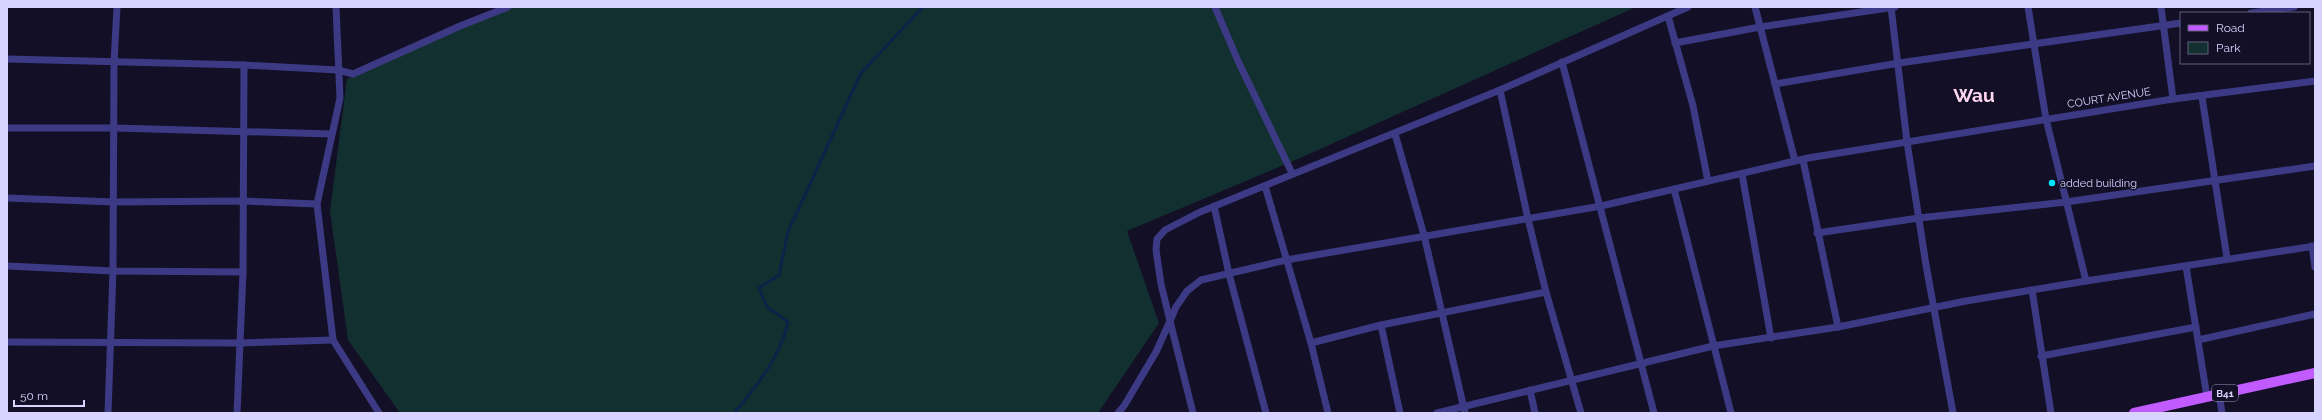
<svg xmlns="http://www.w3.org/2000/svg" width="2322" height="420" font-family="Raleway,sans-serif">
	<style>
		.green { fill: #12302f }
		.lines { fill: none; stroke-linecap: round; stroke-linejoin: round }
		.stream { stroke: #0c2248; stroke-width: 3 }
		.street { stroke: #3d3a85; stroke-width: 7 }
		.primary { stroke: #c25bff; stroke-width: 10 }
		.poi-dot { fill: #00e5ff; stroke: #130f26; stroke-width: 1.5 }
		.labels { text-anchor: middle; dominant-baseline: central; stroke-width: 3; stroke-linejoin: round; paint-order: stroke }
		.shield { fill: #130f26; stroke: #9e99be; stroke-width: 1 }
		.shield-label { font-size: 10px; font-weight: bold; fill: #d9d4ff }
		.street-label { font-size: 11px; fill: #d9d4ff; stroke: #130f26 }
		.poi-label { font-size: 11px; fill: #d9d4ff; stroke: #130f26; text-anchor: start }
		.town-label { font-size: 19px; font-weight: bold; fill: #ffd6f0; stroke: #130f26 }
	</style>
	<rect width="100%" height="100%" fill="#130f26"/>
	<path class="green" d="M508,7H1636L1298,159L1127,231L1159,323L1098,413H400L348,340L330,211L347,79Z"/>
	<g class="lines">
		<path class="stream" d="M734,413C755,389 782,353 788,322L767,307L759,288L779,275L788,232L861,73L923,7"/>
		<g class="street">
			<path d="M336,7L340,98L317,204L333,340L379,413"/>
			<path d="M1215,7L1238,61L1292,173"/>
			<path d="M1755,7L1795,161"/>
			<path d="M1891,7L1907,142L1926,265L1953,413"/>
			<path d="M2028,7L2046,119L2086,281"/>
			<path d="M2161,7L2173,99"/>
			<path d="M2251,13L2294,7"/>
			<path d="M1668,16L1693,106L1708,181"/>
			<path d="M1675,43L1760,27L1895,7"/>
			<path d="M7,59L244,65L338,70L353,74L460,26L508,7"/>
			<path d="M1562,62L1654,413"/>
			<path d="M1775,84L1899,63L2181,23"/>
			<path d="M1500,90L1528,219L1546,292L1581,413"/>
			<path d="M2202,97L2227,258"/>
			<path d="M7,128H115L331,134"/>
			<path d="M1395,134L1424,235L1465,413"/>
			<path d="M1803,160L1838,327"/>
			<path d="M1742,174L1771,338"/>
			<path d="M1265,186L1311,343L1328,413"/>
			<path d="M1674,189L1731,413"/>
			<path d="M7,198L114,202L243,201L317,204"/>
			<path d="M1214,206L1229,274L1266,413"/>
			<path d="M1817,233L1919,218L2066,202L2315,166"/>
			<path d="M2312,246L2315,267"/>
			<path d="M7,266L113,271L243,272L244,65"/>
			<path d="M2186,266L2207,397"/>
			<path d="M2032,290L2051,413"/>
			<path d="M1381,325L1400,413"/>
			<path d="M2198,340L2315,314"/>
			<path d="M7,342L239,343L333,340"/>
			<path d="M1311,343L1381,325L1546,292"/>
			<path d="M2041,356L2196,327"/>
			<path d="M1530,390L1535,413"/>
			<path d="M2219,394L2222,413"/>
			<path d="M108,413L113,271L114,62L117,7"/>
			<path d="M237,413L243,272"/>
			<path d="M1118,413L1124,406L1156,352L1170,321L1161,284L1156,250L1157,239L1165,230L1200,212L1500,90L1688,7"/>
			<path d="M1193,413L1170,321L1176,307L1187,291L1201,280L1286,260L1601,206L1808,158L2173,99L2315,81"/>
			<path d="M1437,413L1713,346L1838,327L1966,301L2086,281L2315,246"/>
		</g>
		<path class="primary" d="M2134,413L2315,373"/>
	</g>
	<circle class="poi-dot" cx="2052" cy="183" r="4"/>
	<g class="labels">
		<rect class="shield" x="2212" y="385" width="26" height="16" rx="3"/>
		<g class="shield-label">
			<text x="2225" y="393">B41</text>
		</g>
		<g class="street-label">
			<text transform="translate(2109 98) rotate(-9)">COURT AVENUE</text>
		</g>
		<g class="poi-label">
			<text x="2060" y="183">added building</text>
		</g>
		<g class="town-label">
			<text x="1974" y="95">Wau</text>
		</g>
	</g>
	<rect width="2322" height="420" fill="none" stroke="#d9d4ff" stroke-width="16"/>
	<rect x="2180" y="12" width="130" height="52" fill="#130f26" stroke="#625e7d"/>
	<rect x="2188" y="25" width="20" height="6" fill="#c25bff" stroke="#625e7d"/>
	<text x="2216" y="32" font-size="12" fill="#d9d4ff">Road</text>
	<rect x="2188" y="42" width="20" height="12" fill="#12302f" stroke="#625e7d"/>
	<text x="2216" y="52" font-size="12" fill="#d9d4ff">Park</text>
	<path d="M14 400v6h70v-6" fill="none" stroke="#d9d4ff" stroke-width="2"/>
	<text x="20" y="400" font-size="12" fill="#d9d4ff" stroke="#130f26" stroke-width="3" paint-order="stroke">50 m</text>
</svg>
